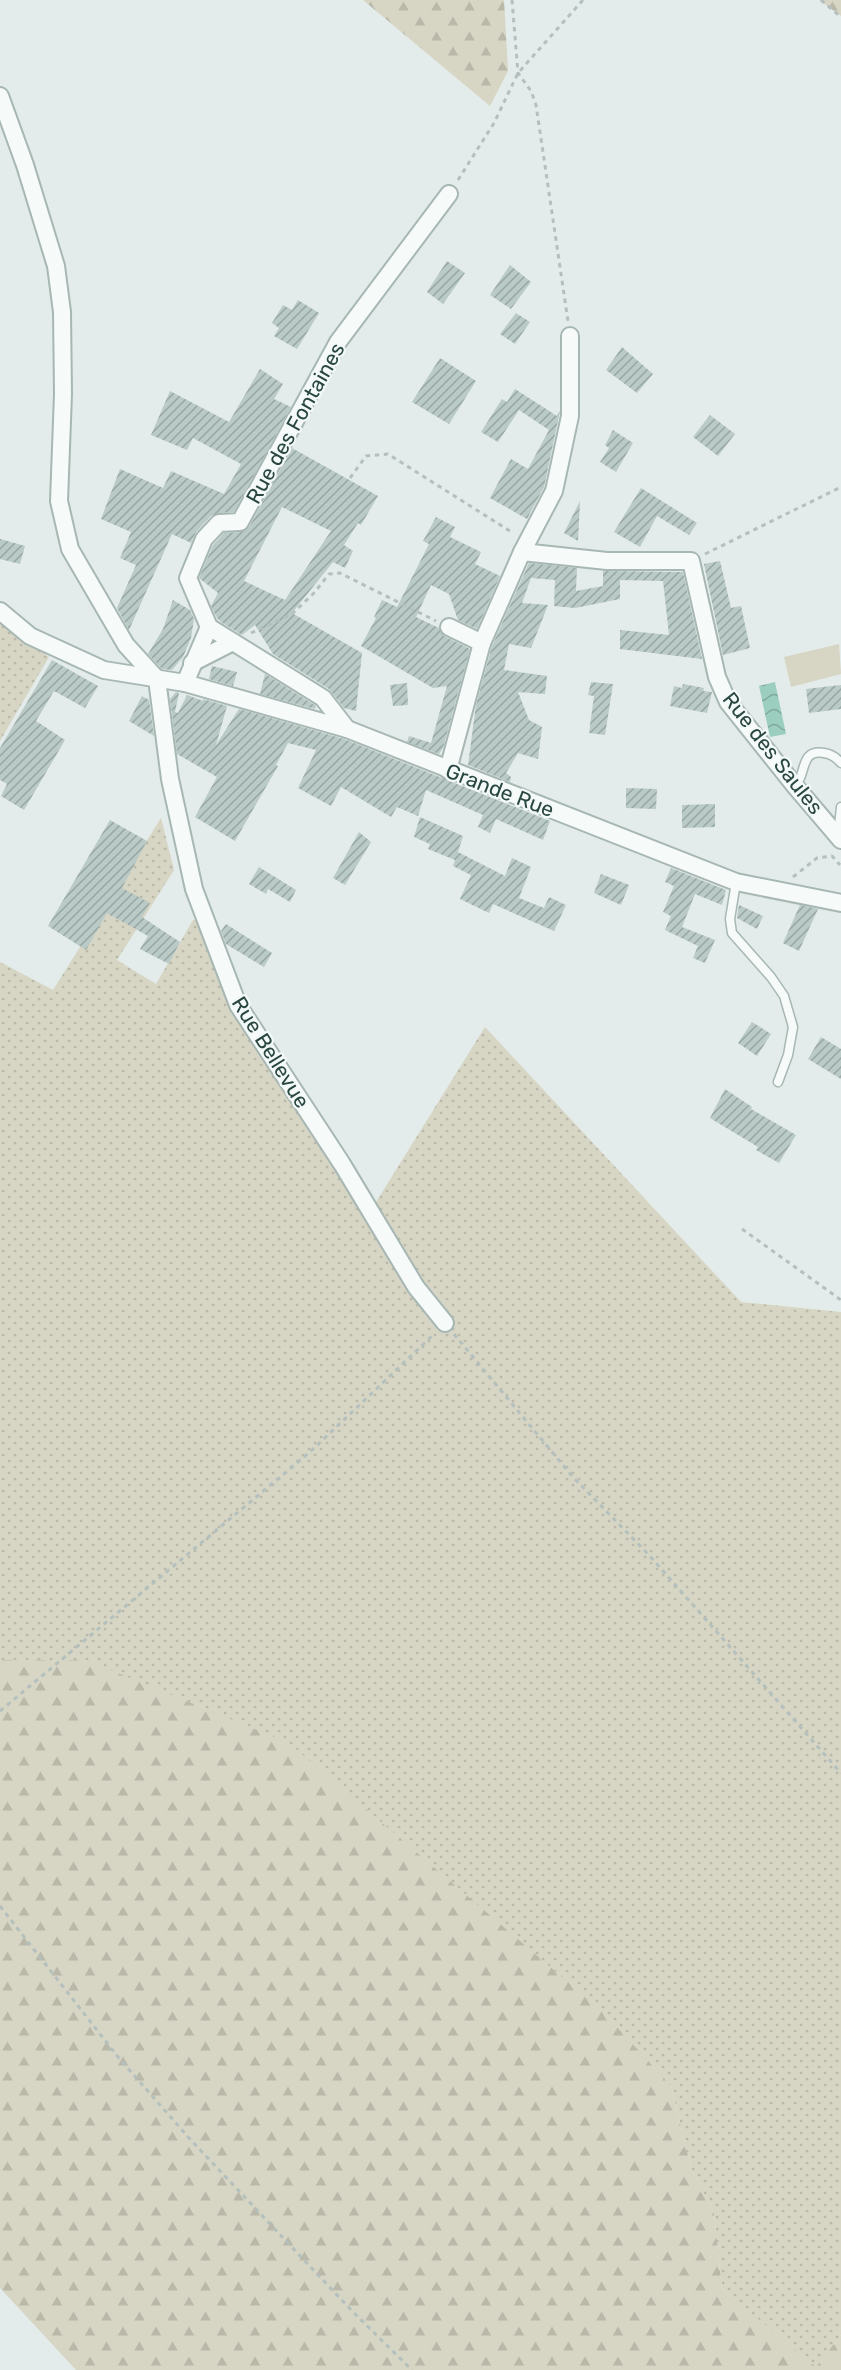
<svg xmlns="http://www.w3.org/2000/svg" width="841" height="2370" font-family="Rubik,sans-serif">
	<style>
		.grass { fill: url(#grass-dots) }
		.forest { fill: url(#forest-firs) }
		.pitch { fill: #d7d5c4 }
		.water { fill: url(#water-waves) }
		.building { fill: url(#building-hatch); fill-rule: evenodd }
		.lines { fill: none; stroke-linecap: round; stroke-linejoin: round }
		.service-casing { stroke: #a7b7b4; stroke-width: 11 }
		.minor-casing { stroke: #a7b7b4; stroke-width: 20 }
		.path { stroke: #b4c0be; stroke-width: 3; stroke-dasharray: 4.5 4.5; stroke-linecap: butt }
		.service { stroke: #f6faf9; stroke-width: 8 }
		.minor { stroke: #f6faf9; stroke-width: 16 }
		.labels { text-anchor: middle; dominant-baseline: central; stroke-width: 4.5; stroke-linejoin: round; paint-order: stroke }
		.street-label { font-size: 21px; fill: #294640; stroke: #f3f9f8 }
	</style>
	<defs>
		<pattern id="grass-dots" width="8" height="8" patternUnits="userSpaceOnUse" patternTransform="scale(1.5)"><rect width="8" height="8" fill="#d7d5c4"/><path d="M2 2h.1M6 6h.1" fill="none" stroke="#b9b8a9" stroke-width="1.8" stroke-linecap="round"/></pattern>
		<pattern id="forest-firs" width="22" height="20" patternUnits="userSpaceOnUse" patternTransform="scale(1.5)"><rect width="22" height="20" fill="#d7d5c4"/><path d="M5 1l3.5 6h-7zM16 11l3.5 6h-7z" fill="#b9b8a9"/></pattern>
		<pattern id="water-waves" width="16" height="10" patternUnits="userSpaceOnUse" patternTransform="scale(1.5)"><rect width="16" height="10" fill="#9ccebf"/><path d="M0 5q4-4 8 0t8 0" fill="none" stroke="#7fa99d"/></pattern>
		<pattern id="building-hatch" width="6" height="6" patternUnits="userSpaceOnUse" patternTransform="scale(1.5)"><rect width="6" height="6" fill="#bacac6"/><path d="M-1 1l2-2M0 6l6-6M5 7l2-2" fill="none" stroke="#97a6a2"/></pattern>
	</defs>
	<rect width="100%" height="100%" fill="#e3ecea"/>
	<g class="grass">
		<path d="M0,619L49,657L0,741Z"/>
		<path d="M161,818L174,870L117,960L156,984L193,920L209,918L240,992L269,1044L376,1202L485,1027L741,1302L841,1312V2335L816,2368L722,2289L714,2213L691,2168L671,2086L86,1660H0V962L53,990Z"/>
	</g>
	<g class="forest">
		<path d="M363,0H504L508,71L490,106Z"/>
		<path d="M819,0H841V16Z"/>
		<path d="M0,1660H86L289,1743L604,2013L671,2086L691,2168L714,2213L722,2289L816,2367L841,2335V2370H76L0,2288Z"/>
	</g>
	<path class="pitch" d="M839,644L841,674L791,687L784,657Z"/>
	<path class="water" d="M775,682L786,734L770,737L759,686Z"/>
	<g class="building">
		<path d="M447,261L465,273L443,304L427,292Z"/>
		<path d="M510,265L531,282L511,309L490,295Z"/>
		<path d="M298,300L319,313L297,349L274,336L279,328L272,323L283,305L292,310Z"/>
		<path d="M516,313L530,322L515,344L500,334Z"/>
		<path d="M622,347L653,374L637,393L606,370Z"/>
		<path d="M440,358L476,381L449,424L412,402Z"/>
		<path d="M260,369L283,384L274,399L291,407L234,512L219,513L211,516L196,532L191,543L172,534L129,630L117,608L136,565L120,558L131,532L101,519L120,469L163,488L171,471L224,494L241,464L193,438L187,450L151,435L170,391L229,422Z"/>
		<path d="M515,389L557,416L560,411L544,487L527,519L490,498L511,459L528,469L549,430L519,410L498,442L481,432L502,399L507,402Z"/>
		<path d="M710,415L735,434L718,456L693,437Z"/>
		<path d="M613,430L633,443L616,472L600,462L609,448L605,445Z"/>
		<path d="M292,448L378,496L361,525L358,523L344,545L353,551L345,568L333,562L292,613L362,653L356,711L344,708L329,689L273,654L255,625L242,635L221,622L217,618L211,606L218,593L199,578L213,545L224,533L241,532L249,527ZM282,507L331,531L285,600L244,581Z"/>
		<path d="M641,488L697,523L689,535L657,516L640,547L614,532Z"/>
		<path d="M580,501L578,541L564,533Z"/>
		<path d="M436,517L455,527L450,537L481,552L475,564L500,576L477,629L458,620L449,594L431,585L416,617L439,628L444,636L470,649L443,748L439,754L407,742L409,736L431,743L447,686L433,688L361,646L376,618L374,617L382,600L397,607L429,544L423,541Z"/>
		<path d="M0,539L25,546L20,564L0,559Z"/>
		<path d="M720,561L731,608L741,606L750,648L723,655L704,564Z"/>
		<path d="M529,563L577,568L576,591L603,586V571L683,572L702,659L620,649V630L669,635L663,581L620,580V599L575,608L554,606L555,580L531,578L522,603L548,605L531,648L509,644L504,670L547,676L545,694L518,692L529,720L542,727L538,759L518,753L506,773L511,777L510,782L468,765L476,705L492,646Z"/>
		<path d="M173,600L190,610L194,619L191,638L183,657L172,670L162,669L148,654L163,629Z"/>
		<path d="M52,660L98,686L85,708L54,691L36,721L65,740L24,810L1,796L7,784L0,780V748Z"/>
		<path d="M212,666L237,672L233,686L209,679Z"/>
		<path d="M265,674L316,706L315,709L260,694Z"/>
		<path d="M591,682L613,684L605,735L589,733L594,696L588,695Z"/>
		<path d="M407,683L408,705L393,706L390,685Z"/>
		<path d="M683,684L704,688L703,691L712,692L707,713L670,706L674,686L682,688Z"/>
		<path d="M841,685V709L809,713L806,689Z"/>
		<path d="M176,692L179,693L175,712L178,713L187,695L203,701V699L227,706L216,745L239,709L344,739L550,821L543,840L496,819L490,833L478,827L483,815L426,790L418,816L397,807L391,817L341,787L331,806L298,788L316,750L288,743L276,765L278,766L235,841L195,817L217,777L177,754L170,699Z"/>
		<path d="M142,696L149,700L154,736L129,721Z"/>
		<path d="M626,788L657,789L656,809L626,808Z"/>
		<path d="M715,804V827L682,828V805Z"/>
		<path d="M420,817L463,836L458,852L505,876L512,858L531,867L519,898L544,908L549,897L566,905L554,931L493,904L489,913L460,899L471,875L453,866L455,860L428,849L430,844L414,837Z"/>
		<path d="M110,820L147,841L122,888L150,903L142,917L180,942L169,964L140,949L148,936L107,913L86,950L48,926Z"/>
		<path d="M359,832L371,842L345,885L333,878Z"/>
		<path d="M259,867L296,890L290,902L268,889L266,894L249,884Z"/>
		<path d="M671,868L726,890L722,905L695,894L682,927L715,940L705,963L693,958L698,946L665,930L671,916L663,912L674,886L665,882Z"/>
		<path d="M601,874L629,885L621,905L594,893Z"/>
		<path d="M739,905L763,916L757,929L737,918Z"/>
		<path d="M800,905L818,909L799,951L783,943Z"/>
		<path d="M226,924L272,953L264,967L226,944L221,931Z"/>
		<path d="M752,1022L771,1034L757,1056L738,1043Z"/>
		<path d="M821,1037L841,1049V1079L808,1059Z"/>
		<path d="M725,1089L752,1107L751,1109L796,1135L779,1163L756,1150L758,1147L710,1118Z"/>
	</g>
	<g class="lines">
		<g class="service-casing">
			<g id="service">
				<path d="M795,786C807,775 799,749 824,753C831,754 836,757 841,763"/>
				<path d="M838,835L841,807"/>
				<path d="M736,882L730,919L732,933L771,977L784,996L793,1027L788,1055L778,1082"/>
			</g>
		</g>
		<g class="minor-casing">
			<g id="minor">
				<path d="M0,96L25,165L56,266L62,312L63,394L59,501L70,549L126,645L157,679"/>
				<path d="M522,552L607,561H691L717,677L728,702L795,786L841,840"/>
				<path d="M0,611L30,636L104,670L185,683L347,729L736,882L841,903"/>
				<path d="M209,627L323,698L347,729"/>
				<path d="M449,627L482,643"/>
				<path d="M192,663L233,642"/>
				<path d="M157,679L170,779L194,889L238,1005L342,1164L416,1287L445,1323"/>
				<path d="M185,683L209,627L188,578L204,539L219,523L240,522L338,342L449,194"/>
				<path d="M448,770L482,643L522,552L554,491L570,416V336"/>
			</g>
		</g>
		<g class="path">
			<path d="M512,0L518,73L531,91L536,105L568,321"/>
			<path d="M821,0L841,17"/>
			<path d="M458,180L494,123L518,73L583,0"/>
			<path d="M350,478L366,456L388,454L513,533"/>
			<path d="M705,554L841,487"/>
			<path d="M251,633L292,614L314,593L329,574L340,573L436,621"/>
			<path d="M793,877L817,858L832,856L840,865"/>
			<path d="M742,1229L841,1300"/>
			<path d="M454,1334L572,1476L649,1555L841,1773"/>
			<path d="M0,1711L310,1452L433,1335"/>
			<path d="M0,1906L118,2057L189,2138L354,2313L412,2370"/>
		</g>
		<use href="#service" class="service"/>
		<use href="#minor" class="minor"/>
	</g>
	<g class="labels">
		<g class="street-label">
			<text transform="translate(295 423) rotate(-61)">Rue des Fontaines</text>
			<text transform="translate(773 753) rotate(52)">Rue des Saules</text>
			<text transform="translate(500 790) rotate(21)">Grande Rue</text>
			<text transform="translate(271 1052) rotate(58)">Rue Bellevue</text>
		</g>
	</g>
</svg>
